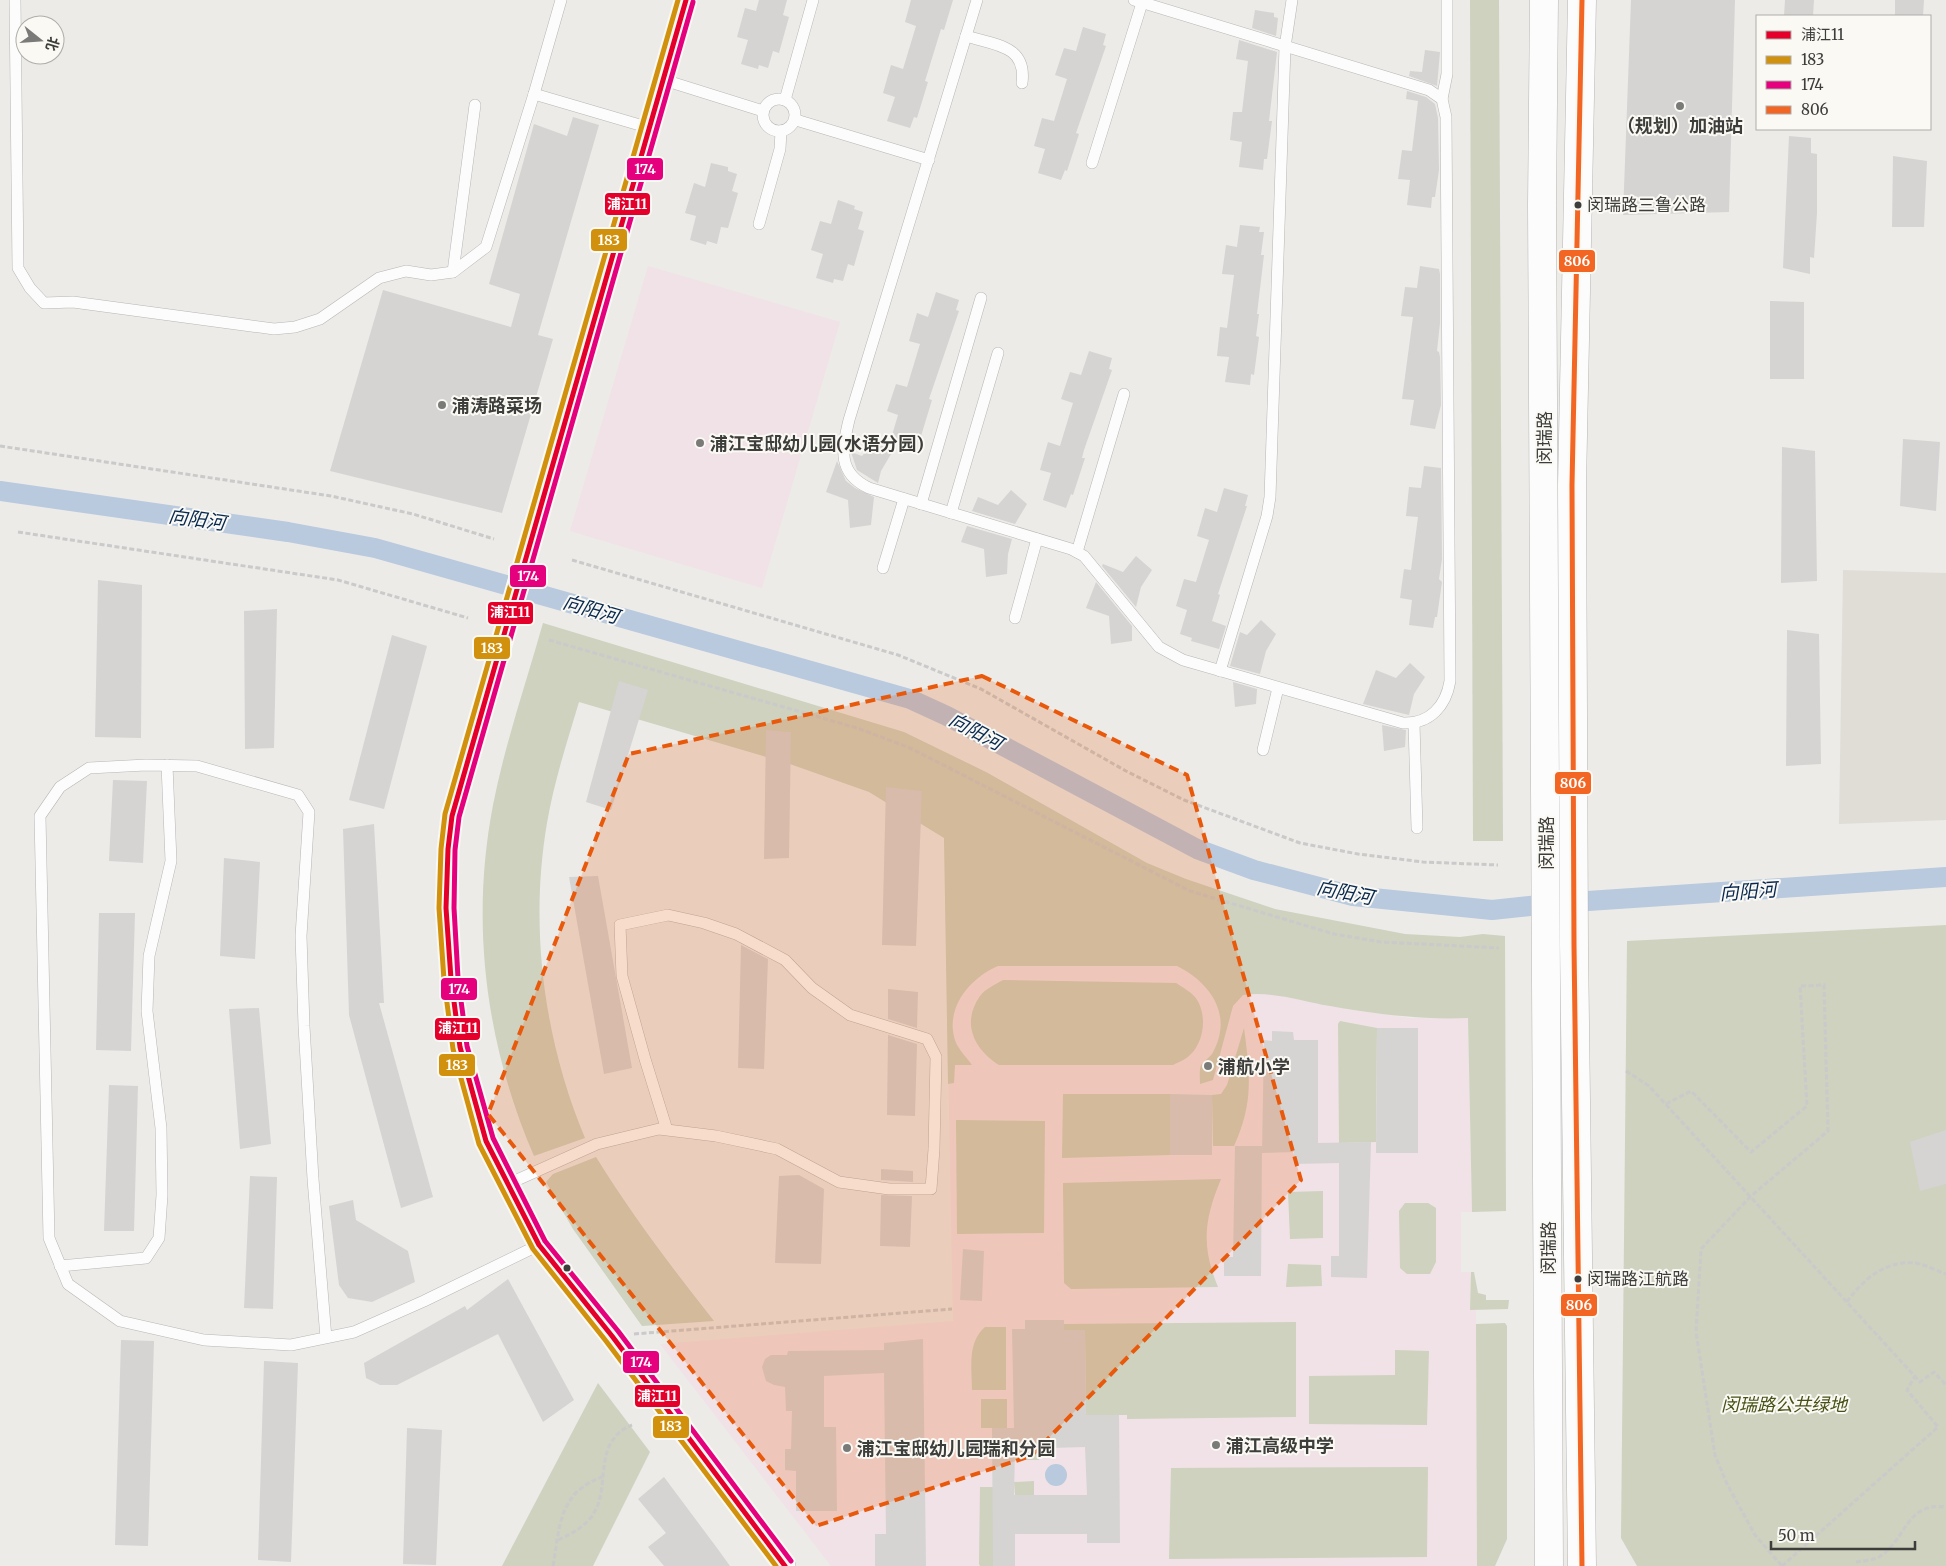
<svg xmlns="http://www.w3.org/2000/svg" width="1946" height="1566" font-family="Merriweather,'Noto Sans SC',serif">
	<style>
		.built { fill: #dfddd5 }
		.education { fill: #f0e2e6 }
		.green { fill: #ced2bf }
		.water { fill: #b9c9de }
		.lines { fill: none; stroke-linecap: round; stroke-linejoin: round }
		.canal { stroke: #b9c9de; stroke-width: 20 }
		.building { fill: #d5d4d3; fill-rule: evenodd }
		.lane-casing { stroke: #b7b6b4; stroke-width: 12 }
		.street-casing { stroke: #b7b6b4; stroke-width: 22 }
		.primary-casing { stroke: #b7b6b4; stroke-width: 29 }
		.path { stroke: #cacaca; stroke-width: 3; stroke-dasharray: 5 2.5; stroke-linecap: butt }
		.lane { stroke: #fcfcfc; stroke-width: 11 }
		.street { stroke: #fcfcfc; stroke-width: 21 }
		.primary { stroke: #fcfcfc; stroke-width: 28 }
		.bus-1-casing { stroke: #faf9f4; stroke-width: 9 }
		.bus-2-casing { stroke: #faf9f4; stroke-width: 9 }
		.bus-3-casing { stroke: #faf9f4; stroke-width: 9 }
		.bus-4-casing { stroke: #faf9f4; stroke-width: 9 }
		.bus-1 { stroke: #e4002b; stroke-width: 5 }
		.bus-2 { stroke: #d2910c; stroke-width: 5 }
		.bus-3 { stroke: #e5007d; stroke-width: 5 }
		.bus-4 { stroke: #f26522; stroke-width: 5 }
		.marked { fill: #e8590c; fill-opacity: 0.2; stroke: #e8590c; stroke-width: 4; stroke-dasharray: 10 6; stroke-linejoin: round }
		.poi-dot { fill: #7a7a78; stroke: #faf9f4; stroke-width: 2 }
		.bus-dot { fill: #3d3d3b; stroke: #faf9f4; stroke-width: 2 }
		.labels { text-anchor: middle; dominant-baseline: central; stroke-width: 4; stroke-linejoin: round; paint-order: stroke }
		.bus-label { font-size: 17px; fill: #3d3d3b; stroke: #faf9f4; text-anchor: start }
		.poi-label { font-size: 18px; font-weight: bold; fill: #3d3d3b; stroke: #faf9f4; text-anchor: start }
		.street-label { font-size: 18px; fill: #3d3d3b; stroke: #faf9f4 }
		.park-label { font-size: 18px; font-style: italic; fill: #485216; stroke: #faf9f4 }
		.water-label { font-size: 19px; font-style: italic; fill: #072850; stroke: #faf9f4 }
		.line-badge { stroke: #faf9f4; stroke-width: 2 }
		.badge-label { font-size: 14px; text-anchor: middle; font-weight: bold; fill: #fff }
	</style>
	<rect width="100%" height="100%" fill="#ecebe8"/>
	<path class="built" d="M1843,570L1946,573V820L1839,824Z"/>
	<g class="education">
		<path d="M648,266L840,322L762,588L570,531Z"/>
		<path d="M944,838L1347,1009L1409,1018H1468L1472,1212H1461V1272H1471L1470,1310H1476L1477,1566H831L660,1344L953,1321Z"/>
	</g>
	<g class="green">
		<path d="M1470,0H1499L1503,841H1473Z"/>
		<path d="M543,623L904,732L986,772L1147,863L1186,879L1275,909L1405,934L1460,937L1483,934L1505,936L1506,1211L1472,1212L1468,1018C1421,1020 1376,1014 1330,1006C1300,1001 1274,991 1243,995L1233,1006L1213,1080L1200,1084C1200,1079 1199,1070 1201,1065C1204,1061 1209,1058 1212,1054C1234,1016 1211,983 1177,966H998C970,978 943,1009 956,1043C960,1051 967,1058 972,1065H955L954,1083L948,1084L944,838L869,792L787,763L579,702C567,742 554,782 547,823C529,928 544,1040 585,1138L534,1156C486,1045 470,925 493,805C505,744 526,683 543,623Z"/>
		<path d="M1946,925V1566H1637L1621,1538L1627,941Z"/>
		<path d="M1003,980L1176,983C1182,987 1191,992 1195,997C1207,1012 1205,1039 1192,1053C1187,1059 1179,1062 1173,1065H999C974,1049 961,1023 980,996C985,989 996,984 1003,980Z"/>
		<path d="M1340,1021L1377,1028L1376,1142L1339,1143L1338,1024Z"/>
		<path d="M1244,1028C1250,1075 1254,1102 1234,1146H1213L1212,1095L1221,1094L1227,1085Z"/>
		<path d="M1063,1094H1170V1155L1062,1158Z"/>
		<path d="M956,1120L1045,1121L1044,1233L957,1234Z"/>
		<path d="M596,1157C632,1215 672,1268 714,1321L642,1326L573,1229L546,1182L553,1174Z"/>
		<path d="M1221,1179C1204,1220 1201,1246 1218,1287L1071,1289L1064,1283L1063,1183Z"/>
		<path d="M1323,1191V1238L1290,1239L1288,1192Z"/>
		<path d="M1405,1203H1428L1436,1208V1262L1430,1274H1407L1400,1268L1399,1211Z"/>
		<path d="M1288,1264L1321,1265L1322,1286L1286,1287Z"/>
		<path d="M1471,1272H1474L1478,1293L1486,1295V1300H1509L1508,1309L1470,1310Z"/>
		<path d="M1296,1322V1417L1127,1419V1415H1086L1085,1330H1064V1324Z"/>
		<path d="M1505,1323L1507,1326V1539L1495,1566H1477L1476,1324Z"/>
		<path d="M985,1327H1006V1390H972C972,1367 967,1343 985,1327Z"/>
		<path d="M1395,1350L1429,1351L1427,1425L1309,1424V1376L1395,1375Z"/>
		<path d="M598,1383L650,1452L593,1566H502Z"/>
		<rect x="981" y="1399" width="26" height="29"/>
		<path d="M1014,1449H1038L1039,1460H1015Z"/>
		<path d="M1428,1467L1427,1557L1169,1559L1171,1468Z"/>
		<path d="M1034,1481V1495H1015L1014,1482Z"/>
		<path d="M980,1487H993V1566H980L979,1564Z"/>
	</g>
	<circle class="water" cx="1056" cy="1475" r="11"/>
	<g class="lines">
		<path class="canal" d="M0,491L288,532L375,548L910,699L947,716L1197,849L1254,870L1353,896L1492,910L1558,903L1946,877"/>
	</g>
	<g class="building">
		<path d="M759,0H787L783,15L789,17L779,53L773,51L768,68L759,65L758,69L741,64L748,40L737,37L745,8L756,11Z"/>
		<path d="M911,0H953L944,30L941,29L925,81L928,82L917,118L914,117L910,128L887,121L895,97L883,93L891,65L903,69L916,26L905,22Z"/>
		<path d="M1631,0H1735L1729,212L1623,215Z"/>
		<path d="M1785,0H1814L1813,16H1784Z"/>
		<path d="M1895,0H1924L1923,16H1895Z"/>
		<path d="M1255,10L1274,13V17L1278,18L1276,36L1252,28Z"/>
		<path d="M1083,27L1106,34L1103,45L1106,46L1076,133L1079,134L1067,171L1065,170L1061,180L1038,173L1045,149L1034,146L1042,118L1054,121L1067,79L1055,75L1064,48L1076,51Z"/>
		<path d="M1239,40L1277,52L1269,121H1272L1267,159H1264L1263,170L1239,167L1242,142L1230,140L1233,112H1242L1248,61L1236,59Z"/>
		<path d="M1425,50L1440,52L1437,86L1409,76L1410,71L1422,72Z"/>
		<path d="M1407,91L1426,97L1435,104L1438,118L1439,170L1435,197H1432L1431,208L1407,205L1410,180L1398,179L1402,150L1412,151L1418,101L1406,99Z"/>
		<path d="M573,117L599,125L538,335L553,339L502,513L330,471L383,290L511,327L520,294L489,284L534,124L567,136Z"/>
		<path d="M1789,136L1811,138V153L1817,154V213L1814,258L1810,257V274L1783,268Z"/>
		<path d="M1893,156L1927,161L1924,227H1892Z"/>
		<path d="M711,163L728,167V171L737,174L732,191L738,193L728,228L721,227L717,244L707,241L706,245L690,240L696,216L685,213L694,183L705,187Z"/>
		<path d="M838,200L855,206L854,209L863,212L858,229L864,231L854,266L848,264L843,281L834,279L833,283L816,278L823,254L811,250L820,221L831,224Z"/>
		<path d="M1240,225L1260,227L1259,232H1264L1261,255H1264L1257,314H1259L1256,336L1259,337L1254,375L1251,374L1250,385L1225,382L1229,357L1217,356L1220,327L1227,328L1234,275L1222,274L1226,245L1237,247Z"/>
		<path d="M1420,266L1439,269L1440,274V323L1437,351L1439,352L1440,357L1441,405L1435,429L1410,425L1414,400L1402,399L1413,317L1401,316L1405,287L1417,288Z"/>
		<path d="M936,292L959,300L956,310L959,311L929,399L932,400L921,436L918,435L914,449L890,442L898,415L887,411L896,384L907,387L920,344L909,341L917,313L928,317Z"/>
		<path d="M1770,301L1804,302V379H1770Z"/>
		<path d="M1089,351L1112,358L1109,369L1112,370L1084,450L1082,458H1085L1073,495L1071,494L1066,508L1043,500L1051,473L1040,470L1048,442L1060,446L1073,403L1061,399L1070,372L1081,375Z"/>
		<path d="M1903,439L1940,442L1936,511L1900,506Z"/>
		<path d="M876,440L891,454L881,471L878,483L857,470L851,452L862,456Z"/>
		<path d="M1782,447L1815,451L1817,581L1781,583Z"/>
		<path d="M837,461L846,481L855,488L874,497L871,525L850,528L848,500L826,492Z"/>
		<path d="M1424,466L1441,468L1442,559L1439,579L1442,582L1437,617H1435L1433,628L1409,625L1412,600L1400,598L1404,569L1411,570L1418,517L1406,516L1409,487L1421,488Z"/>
		<path d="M1224,488L1248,495L1245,506H1247L1218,594L1220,595L1212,621L1226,626L1219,649L1191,641L1192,638L1180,634L1187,610L1176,606L1184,579L1196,582L1204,556L1209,540L1197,536L1205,508L1217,512Z"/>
		<path d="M1011,490L1027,504L1015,524L972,511L978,497L998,505Z"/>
		<path d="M967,526L1012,539L1008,554L1007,574L986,577L984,549L961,542Z"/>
		<path d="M1136,556L1152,570L1141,587L1136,607L1102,566L1103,564L1123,572Z"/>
		<path d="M98,580L142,585L141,738L95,737Z"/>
		<path d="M1096,582L1132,626V641L1111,644L1109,616L1086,608Z"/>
		<path d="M277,609L274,748L245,749L244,611Z"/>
		<path d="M1261,620L1276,634L1266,651L1260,674L1230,666L1240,632L1247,635Z"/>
		<path d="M1787,630L1819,634L1821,764L1786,766Z"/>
		<path d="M392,635L427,646L384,809L349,800Z"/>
		<path d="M1410,663L1425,677L1414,694L1409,715L1363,704L1376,670L1396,678Z"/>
		<path d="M619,681L648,690L611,810L586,802Z"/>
		<path d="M1233,682L1257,689L1256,704L1235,707Z"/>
		<path d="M1382,725L1406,730L1405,747L1384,751Z"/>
		<path d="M766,730L791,732L789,858L764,859Z"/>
		<path d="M113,780L147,781L143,863L109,861Z"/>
		<path d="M886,787L922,791L916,946L882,945Z"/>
		<path d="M374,824L384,1003H379L433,1197L401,1208L349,1015L343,829Z"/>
		<path d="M224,858L260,862L255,959L220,956Z"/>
		<path d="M598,876L632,1068L604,1074L569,877Z"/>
		<path d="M99,913H135L131,1051L96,1050Z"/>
		<path d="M741,945L768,959L764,1069L738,1068Z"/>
		<path d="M888,989L918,992L917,1028L888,1019Z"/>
		<path d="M259,1008L271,1144L240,1149L229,1009Z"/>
		<path d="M1377,1028H1418V1153H1376Z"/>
		<path d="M1272,1031L1293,1032L1294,1040H1318V1143L1371,1142L1367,1278L1331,1277V1256H1339V1163L1294,1164V1152L1262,1153L1264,1040L1272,1041Z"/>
		<path d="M888,1035L917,1044L915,1116L887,1115Z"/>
		<path d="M109,1085L138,1086L134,1231H104Z"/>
		<path d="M1170,1094L1212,1095V1155H1170Z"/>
		<path d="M1946,1130V1184L1920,1191L1910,1142Z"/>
		<path d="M1235,1146H1262L1261,1276H1224V1257H1233Z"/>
		<path d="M881,1169L913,1171V1182L881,1180Z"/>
		<path d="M799,1175L824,1189L821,1264L775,1263L779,1176Z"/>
		<path d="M250,1176L277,1177L273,1309L244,1308Z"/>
		<path d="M881,1195L912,1196L910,1247L880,1246Z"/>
		<path d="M353,1200L356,1220L408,1251L415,1282L372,1302L348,1298L339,1285L329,1206Z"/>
		<path d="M963,1249L984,1251L982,1301L960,1300Z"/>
		<path d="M508,1279L574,1400L543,1422L498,1334L397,1385H380L366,1378L364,1363L465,1306L467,1310Z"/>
		<path d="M1025,1320H1064V1330H1085L1086,1415H1119L1120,1543H1087V1534H1015V1566H993L992,1428H1014L1012,1329H1025ZM1085,1447L1087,1495H1014L1015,1449Z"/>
		<path d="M923,1339L926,1566H875V1534H886L884,1373L824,1376V1427H836L837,1511H796V1471L785,1470V1449H791L792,1411H786L785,1387L774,1385L766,1381L762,1367L765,1359L771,1355H787L788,1351L884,1350V1343Z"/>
		<path d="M121,1340L154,1341L148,1546L115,1545Z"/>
		<path d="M264,1361L298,1363L291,1562L258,1560Z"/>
		<path d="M407,1428L442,1430L436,1565L403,1564Z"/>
		<path d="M664,1477L717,1548L730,1566H664L648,1547L666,1533L638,1499Z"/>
	</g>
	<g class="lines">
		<g class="lane-casing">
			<g id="lane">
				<path d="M15,0L18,268L30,288L44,303L73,302L274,329L295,327L320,319L379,278L406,271L431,275L453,272L486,247L534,94L561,0"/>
				<path d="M977,0L849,420C842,449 837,473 869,488L1071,549L1084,556L1159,647L1183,660L1403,723C1430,724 1446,706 1450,681L1446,117L1442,99L1429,90L1134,0"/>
				<path d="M966,36C995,45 1027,45 1022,83"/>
				<path d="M664,80L763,111"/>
				<path d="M534,94L650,128"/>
				<circle cx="779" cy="115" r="16"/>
				<path d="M1442,99L1447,74V0"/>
				<path d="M785,100L813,0"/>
				<path d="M796,120L929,160"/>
				<path d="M1092,163L1142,3"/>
				<path d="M759,224L780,149L781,131"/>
				<path d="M453,272L475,105"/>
				<path d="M921,504L981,298"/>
				<path d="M951,513L998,353"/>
				<path d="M1077,552L1124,394"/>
				<path d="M883,568L904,499"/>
				<path d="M1015,618L1037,539"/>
				<path d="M1220,671L1267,516L1270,497L1285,47L1292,0"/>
				<path d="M1414,723L1417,828"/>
				<path d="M1263,750L1278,688"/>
				<path d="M508,1184L597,1144L659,1129L716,1136L777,1149L839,1182L889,1189H931L934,1149L936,1057L927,1039L850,1015L812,988L785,960L736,934L704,923L668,915L620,925L622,976L645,1059L667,1130"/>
				<path d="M60,1266L146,1258L159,1238L162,1195L161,1128L147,1011L149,956L171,861L167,765"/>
				<path d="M326,1338L313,1179L304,1026L301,936L309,812L298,795L197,766L146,765L89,768L60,787L40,816L49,1238L68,1284L120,1321L204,1340L291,1345L354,1332L424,1301L539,1245"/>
			</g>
		</g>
		<g class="street-casing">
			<path id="street" d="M686,0L452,816L448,849L446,908L451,979L460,1047L486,1141L539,1245L612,1336L785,1566"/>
		</g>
		<g class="primary-casing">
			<g id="primary">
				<path d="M1544,0L1542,205L1549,1566"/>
				<path d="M1582,0L1572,485L1574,945L1582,1566"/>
			</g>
		</g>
		<g class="path">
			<path d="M0,446L331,496L413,514L494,539"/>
			<path d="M18,532L338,580L468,618"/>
			<path d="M572,560L898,655L981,689L1126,771L1184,800L1300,843L1358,854L1423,862L1498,865"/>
			<path d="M549,640L857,728L910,748L1190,891L1334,934L1381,942L1499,948"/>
			<path d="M1626,1071L1649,1086L1920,1382L1934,1372L1946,1385"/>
			<path d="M1666,1104L1691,1091L1751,1152L1807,1106L1800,986L1824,985L1828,1131L1751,1196L1701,1249L1696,1332L1715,1455L1727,1484L1755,1535L1782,1566"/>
			<path d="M1847,1302C1863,1279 1886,1260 1916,1263C1926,1265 1937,1271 1946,1274"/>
			<path d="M634,1334L952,1309"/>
			<path d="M558,1540C571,1534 583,1528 592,1516C613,1486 590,1443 632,1425"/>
			<path d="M1856,1562C1863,1561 1873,1560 1879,1557C1906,1541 1906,1501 1946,1507"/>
			<path d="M553,1566C560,1527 558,1493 602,1477"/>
			<path d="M1782,1566L1938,1427L1907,1390L1915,1376"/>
		</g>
		<use href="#lane" class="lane"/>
		<use href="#street" class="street"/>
		<use href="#primary" class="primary"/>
		<g class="bus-1-casing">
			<path id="bus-1" d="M686,0L452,816L448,849L446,908L451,979L460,1047L486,1141L539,1245L612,1336L785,1566"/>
		</g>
		<g class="bus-2-casing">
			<path id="bus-2" d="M678,0L445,814L441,849L439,908L444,980L453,1049L479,1144L533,1249L606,1341L776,1566"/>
		</g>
		<g class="bus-3-casing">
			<path id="bus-3" d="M693,2L459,817L455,850L454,908L458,978L467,1046L493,1138L545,1241L618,1331L791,1561"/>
		</g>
		<g class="bus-4-casing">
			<path id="bus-4" d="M1582,0L1572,485L1574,945L1582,1566"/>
		</g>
		<use href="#bus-1" class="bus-1"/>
		<use href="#bus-2" class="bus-2"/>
		<use href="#bus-3" class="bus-3"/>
		<use href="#bus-4" class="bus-4"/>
	</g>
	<path class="marked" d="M982,676L1187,775L1301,1180L1031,1456L816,1526L488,1114L629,754Z"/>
	<g class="poi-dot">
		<circle cx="1680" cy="106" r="5"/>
		<circle cx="442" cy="405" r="5"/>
		<circle cx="700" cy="443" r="5"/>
		<circle cx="1208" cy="1066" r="5"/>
		<circle cx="1216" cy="1445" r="5"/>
		<circle cx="847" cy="1448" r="5"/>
	</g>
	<g class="bus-dot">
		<circle cx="1578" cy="205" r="4.5"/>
		<circle cx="567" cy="1268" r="4.5"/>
		<circle cx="1578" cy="1279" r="4.5"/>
	</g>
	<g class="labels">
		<g class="bus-label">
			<text x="1587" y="205">闵瑞路三鲁公路</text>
			<text x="1587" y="1279">闵瑞路江航路</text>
		</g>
		<g class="poi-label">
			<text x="1680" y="125" text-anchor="middle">（规划）加油站</text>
			<text x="452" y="405">浦涛路菜场</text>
			<text x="710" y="443">浦江宝邸幼儿园(水语分园)</text>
			<text x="1218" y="1066">浦航小学</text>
			<text x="1226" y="1445">浦江高级中学</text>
			<text x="857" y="1448">浦江宝邸幼儿园瑞和分园</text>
		</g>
		<g class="street-label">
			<text transform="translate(1544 438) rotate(-90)">闵瑞路</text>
			<text transform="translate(1546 843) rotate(-90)">闵瑞路</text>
			<text transform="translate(1548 1248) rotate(-90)">闵瑞路</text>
		</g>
		<g class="park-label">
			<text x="1784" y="1404">闵瑞路公共绿地</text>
		</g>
		<g class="water-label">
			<text transform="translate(197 519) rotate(8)">向阳河</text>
			<text transform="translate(591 609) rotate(16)">向阳河</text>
			<text transform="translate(976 731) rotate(28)">向阳河</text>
			<text transform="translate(1748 891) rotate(-4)">向阳河</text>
			<text transform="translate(1345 892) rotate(11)">向阳河</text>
		</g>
	</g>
	<g class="line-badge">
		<rect x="626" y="157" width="38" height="24" rx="5" fill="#e5007d"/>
		<rect x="604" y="192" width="47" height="24" rx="5" fill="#e4002b"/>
		<rect x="590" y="228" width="38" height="24" rx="5" fill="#d2910c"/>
		<rect x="1558" y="249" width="38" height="24" rx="5" fill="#f26522"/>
		<rect x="509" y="564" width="38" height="24" rx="5" fill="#e5007d"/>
		<rect x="487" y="601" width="47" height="24" rx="5" fill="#e4002b"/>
		<rect x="473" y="636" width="38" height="24" rx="5" fill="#d2910c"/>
		<rect x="1554" y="771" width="38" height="24" rx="5" fill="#f26522"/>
		<rect x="440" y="977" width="38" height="24" rx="5" fill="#e5007d"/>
		<rect x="434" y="1017" width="47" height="24" rx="5" fill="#e4002b"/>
		<rect x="438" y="1053" width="38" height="24" rx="5" fill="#d2910c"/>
		<rect x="1560" y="1293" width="38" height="24" rx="5" fill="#f26522"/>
		<rect x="622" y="1350" width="38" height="24" rx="5" fill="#e5007d"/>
		<rect x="634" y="1384" width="47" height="24" rx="5" fill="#e4002b"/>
		<rect x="652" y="1415" width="38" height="24" rx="5" fill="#d2910c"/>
	</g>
	<g class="badge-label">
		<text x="645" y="174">174</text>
		<text x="627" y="209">浦江11</text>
		<text x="609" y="245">183</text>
		<text x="1577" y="266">806</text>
		<text x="528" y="581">174</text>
		<text x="510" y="617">浦江11</text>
		<text x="492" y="653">183</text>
		<text x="1573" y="788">806</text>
		<text x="459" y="994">174</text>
		<text x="458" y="1033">浦江11</text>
		<text x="457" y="1070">183</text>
		<text x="1579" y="1310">806</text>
		<text x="641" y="1367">174</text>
		<text x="657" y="1401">浦江11</text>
		<text x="671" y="1431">183</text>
	</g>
	<rect x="1756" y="15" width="175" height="115" fill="#faf9f4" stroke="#aeaeaa"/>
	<rect x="1766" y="31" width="25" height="8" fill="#e4002b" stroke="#aeaeaa"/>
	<text x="1801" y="40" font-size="15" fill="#3d3d3b">浦江11</text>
	<rect x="1766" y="56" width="25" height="8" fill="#d2910c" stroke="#aeaeaa"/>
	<text x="1801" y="65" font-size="15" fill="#3d3d3b">183</text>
	<rect x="1766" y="81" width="25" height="8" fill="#e5007d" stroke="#aeaeaa"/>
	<text x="1801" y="90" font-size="15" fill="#3d3d3b">174</text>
	<rect x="1766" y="106" width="25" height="8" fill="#f26522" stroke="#aeaeaa"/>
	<text x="1801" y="115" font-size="15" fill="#3d3d3b">806</text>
	<g transform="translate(40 40) rotate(107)"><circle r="24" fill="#faf9f4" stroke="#aeaeaa"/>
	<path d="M0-4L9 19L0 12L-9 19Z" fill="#7a7a78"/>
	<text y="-8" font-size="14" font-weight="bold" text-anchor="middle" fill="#3d3d3b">北</text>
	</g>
	<path d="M1771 1541v8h144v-8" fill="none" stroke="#3d3d3b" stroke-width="2.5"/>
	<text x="1778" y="1541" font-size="15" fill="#3d3d3b" stroke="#faf9f4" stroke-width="4" paint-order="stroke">50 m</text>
</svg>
